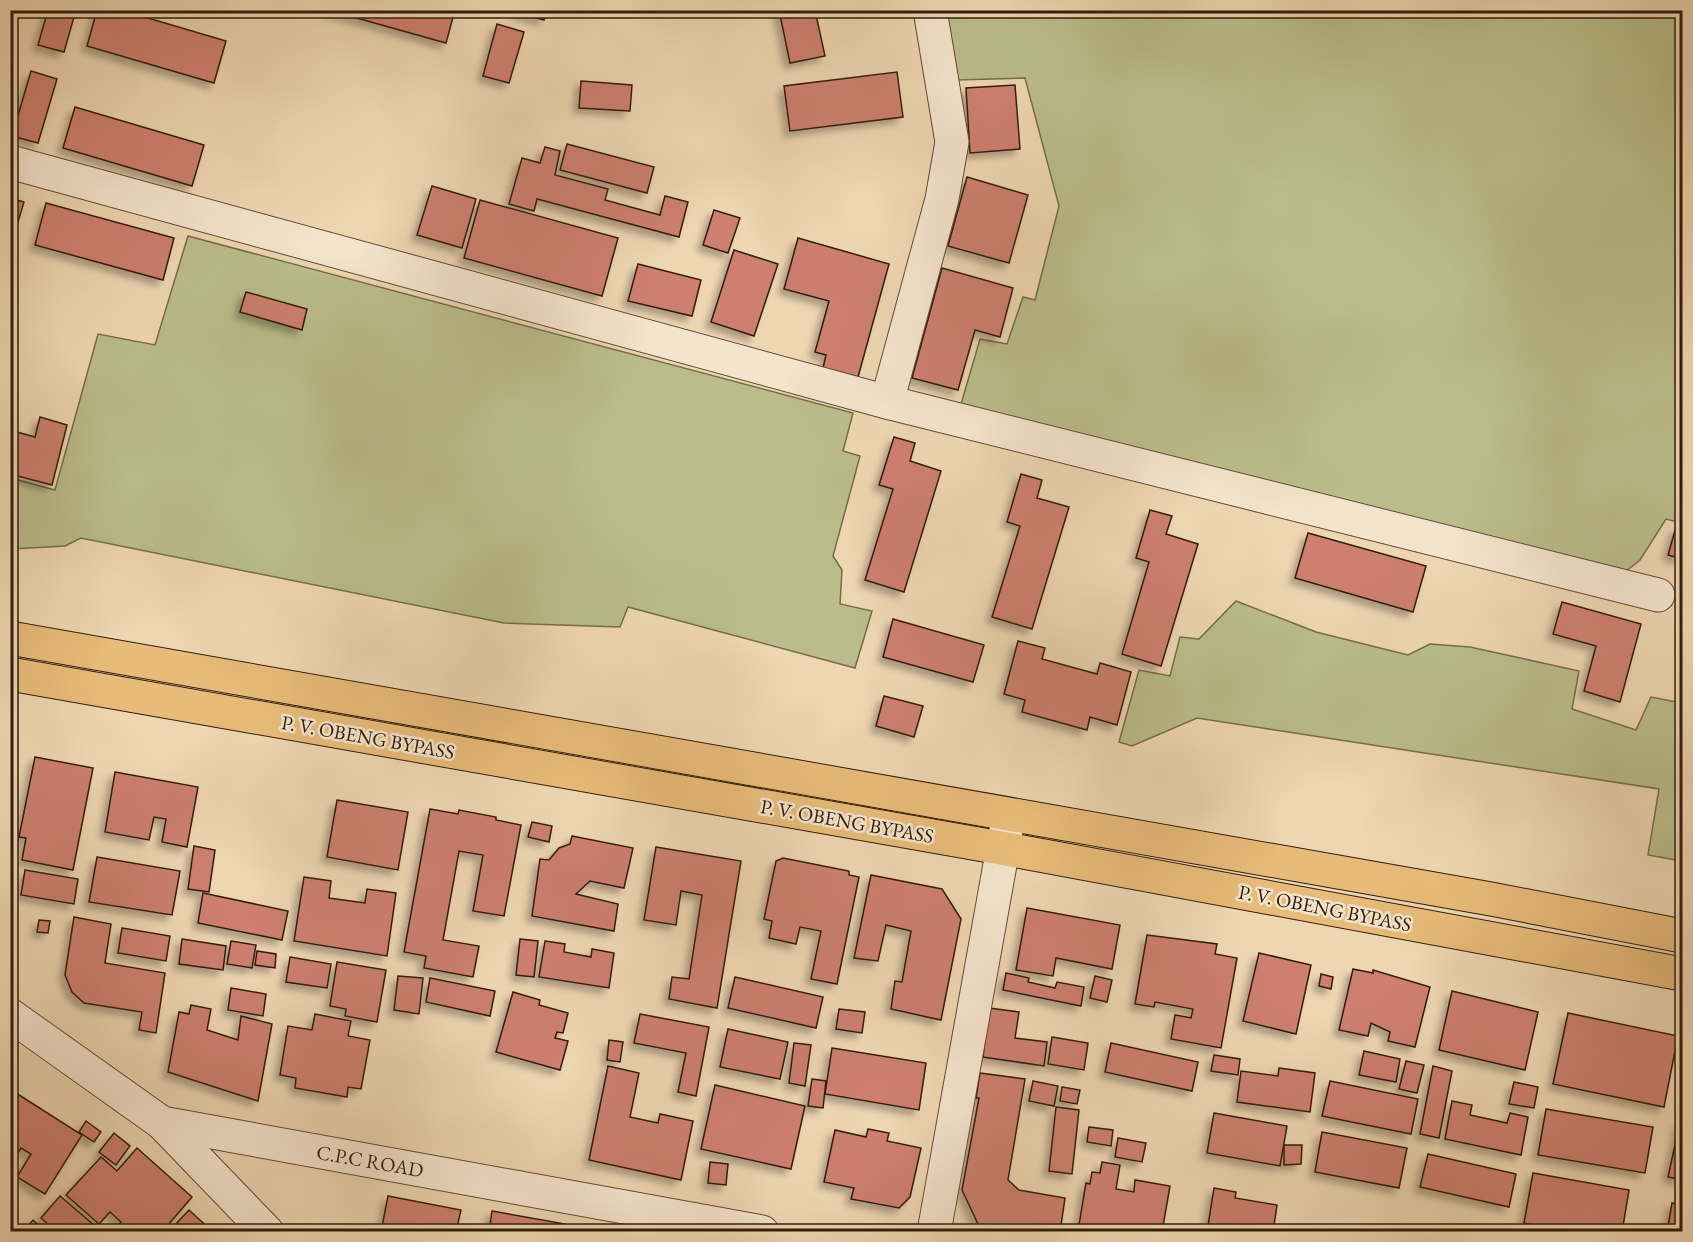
<svg xmlns="http://www.w3.org/2000/svg" width="1693" height="1242" font-family="'EB Garamond',serif">
	<style>
		.green { fill: #babd8b; stroke: #766c4a; stroke-width: 1.5 }
		.building { fill: #cd7f6f; stroke: #321c09; stroke-width: 1.5; filter: url(#shadow) }
		.lines { fill: none; stroke-linecap: round; stroke-linejoin: round }
		.minor-casing { stroke: #614a33; stroke-width: 35 }
		.highway-casing { stroke: #321c09; stroke-width: 35 }
		.minor { stroke: #f4e4cd; stroke-width: 33 }
		.highway { stroke: #e7bb79; stroke-width: 33 }
		.labels { text-anchor: middle; dominant-baseline: central; stroke-width: 5; stroke-linejoin: round; paint-order: stroke }
		.street-label { font-size: 20px; fill: #321c09; stroke: #f4e4cd }
	</style>
	<defs>
		<filter id="shadow"><feDropShadow dx="-5.5" dy="5.5" stdDeviation="3" flood-color="#0004"/></filter>
	</defs>
	<rect width="100%" height="100%" fill="#eed6b2"/>
	<filter id="stains"><feTurbulence type="fractalNoise" baseFrequency=".00333" numOctaves="4"/><feColorMatrix values="0 0 0 0 .2 0 0 0 0 .09 0 0 0 0 .02 0 0 0 .5 -.17"/></filter>
	<radialGradient id="worn" r=".72"><stop offset=".6" stop-color="#630" stop-opacity="0"/><stop offset="1" stop-color="#630" stop-opacity=".3"/></radialGradient>
	<g class="green">
		<path d="M943,11H1682V523L1666,519L1640,560L1616,579L959,411L980,339L1007,344L1023,297L1035,300L1059,206L1025,78L957,80Z"/>
		<path d="M188,236L853,413L843,451L860,456L833,556L842,570L840,604L872,611L855,668L628,607L620,627L504,623L81,538L65,546L11,549V478L55,490L98,334L155,345Z"/>
		<path d="M1236,601L1316,632L1408,655L1430,644L1470,647L1579,671L1572,709L1636,730L1651,697L1682,703V861L1648,855L1659,789L1197,718L1132,746L1119,742L1139,670L1170,676L1180,637L1199,639Z"/>
	</g>
	<g class="building">
		<path d="M48,10H76L64,52L38,45Z"/>
		<path d="M97,10H121L226,41L214,83L87,46Z"/>
		<path d="M328,10H455L446,43Z"/>
		<path d="M508,10H546L544,20Z"/>
		<path d="M779,10H815L825,56L790,63Z"/>
		<path d="M497,24L524,32L509,83L483,76Z"/>
		<path d="M31,71L57,79L38,143L12,136Z"/>
		<path d="M897,72L903,117L790,131L784,86Z"/>
		<path d="M581,81L632,85L630,111L579,108Z"/>
		<path d="M1015,85L1020,149L970,153L966,88Z"/>
		<path d="M75,107L204,145L192,186L63,148Z"/>
		<path d="M567,144L654,167L647,193L560,170Z"/>
		<path d="M545,147L560,151L555,175L608,189L605,200L660,215L665,196L688,202L679,237L537,199L534,211L509,204L522,158L540,163Z"/>
		<path d="M967,177L1028,195L1009,263L948,246Z"/>
		<path d="M432,186L476,199L462,248L417,235Z"/>
		<path d="M10,198L24,202L10,248Z"/>
		<path d="M480,200L618,238L602,296L464,258Z"/>
		<path d="M46,203L174,238L163,280L35,245Z"/>
		<path d="M714,210L740,218L728,253L703,245Z"/>
		<path d="M798,238L889,264L858,377L823,368L826,355L815,352L829,301L784,289Z"/>
		<path d="M734,250L778,264L754,336L711,322Z"/>
		<path d="M638,264L701,280L692,316L628,301Z"/>
		<path d="M942,268L1013,288L1000,337L975,330L958,390L912,378Z"/>
		<path d="M246,292L307,309L302,330L240,312Z"/>
		<path d="M40,417L67,425L52,485L10,474V430L35,437Z"/>
		<path d="M894,437L915,443L910,461L941,471L904,592L865,580L893,489L879,485Z"/>
		<path d="M1021,474L1042,480L1037,498L1069,507L1032,629L992,617L1020,526L1007,522Z"/>
		<path d="M1150,510L1172,516L1166,534L1198,544L1161,666L1122,654L1149,562L1136,558Z"/>
		<path d="M1676,527L1682,529V559L1668,555Z"/>
		<path d="M1308,533L1426,566L1413,612L1295,578Z"/>
		<path d="M1562,602L1641,624L1620,702L1584,691L1596,646L1553,634Z"/>
		<path d="M893,619L984,645L973,682L883,657Z"/>
		<path d="M1018,641L1045,648L1042,659L1097,674L1100,663L1131,672L1117,725L1090,717L1087,730L1022,712L1025,700L1004,694Z"/>
		<path d="M884,696L923,706L914,737L876,726Z"/>
		<path d="M35,757L93,768L73,870L22,860L26,838L19,837Z"/>
		<path d="M115,772L198,787L187,847L162,842L166,819L154,817L149,840L105,832Z"/>
		<path d="M337,800L408,812L398,870L327,857Z"/>
		<path d="M430,809L458,814L459,810L496,817V820L521,825L504,916L473,911L483,855L459,851L443,940L479,946L473,977L424,968L426,956L404,952Z"/>
		<path d="M532,822L552,826L549,842L528,837Z"/>
		<path d="M572,836L633,848L624,888L590,881L576,894L618,904L614,931L532,916L540,859L549,860L559,848L570,844Z"/>
		<path d="M10,837L18,838L14,861H10Z"/>
		<path d="M194,846L215,850L209,892L188,889Z"/>
		<path d="M656,847L741,861L717,1008L669,999L672,977L689,979L702,895L681,891L676,925L644,920Z"/>
		<path d="M97,857L180,871L172,915L89,902Z"/>
		<path d="M783,858L849,871V875L859,877L837,984L811,979L821,931L800,927L796,944L769,938L772,921L764,919L776,861Z"/>
		<path d="M25,870L78,879L74,904L21,895Z"/>
		<path d="M871,875L942,889L961,919L941,1020L891,1009L895,981L902,982L911,931L886,925L878,961L854,958Z"/>
		<path d="M304,877L331,881L329,898L365,903L367,889L396,893L387,956L294,941Z"/>
		<path d="M203,893L288,911L282,940L198,923Z"/>
		<path d="M1027,908L1120,925L1112,969L1056,958L1053,976L1016,970Z"/>
		<path d="M74,917L111,924L105,963L165,973L156,1033L139,1030L142,1012L84,1003L72,992L65,975Z"/>
		<path d="M39,920L50,921L48,933L37,932Z"/>
		<path d="M122,928L170,936L166,961L118,953Z"/>
		<path d="M1147,935L1217,944L1215,954L1237,958L1221,1048L1171,1039L1175,1015L1191,1018L1193,1009L1155,1002L1154,1007L1135,1004Z"/>
		<path d="M182,939L226,946L223,970L179,964Z"/>
		<path d="M520,939L538,941L534,977L516,975Z"/>
		<path d="M231,941L256,945L252,968L227,964Z"/>
		<path d="M545,941L565,944L564,952L591,957L592,949L614,953L609,988L539,977Z"/>
		<path d="M257,951L276,954L275,968L255,965Z"/>
		<path d="M1259,953L1311,965L1296,1034L1243,1021Z"/>
		<path d="M290,957L331,964L327,988L286,982Z"/>
		<path d="M337,962L386,970L377,1022L345,1016L346,1009L330,1006Z"/>
		<path d="M1353,969L1373,973V970L1430,987L1415,1047L1388,1041L1390,1032L1371,1023L1368,1036L1339,1030Z"/>
		<path d="M1006,973L1029,978L1028,982L1055,988L1057,982L1084,987L1081,1006L1003,990Z"/>
		<path d="M1321,974L1333,977L1331,989L1319,986Z"/>
		<path d="M398,976L423,978L419,1014L394,1010Z"/>
		<path d="M1095,976L1112,980L1107,1002L1090,998Z"/>
		<path d="M735,977L823,997L816,1028L728,1008Z"/>
		<path d="M430,978L495,991L490,1016L426,1002Z"/>
		<path d="M231,988L266,994L263,1016L228,1010Z"/>
		<path d="M1452,991L1538,1012L1525,1070L1439,1050Z"/>
		<path d="M513,992L540,1000L539,1005L568,1013L563,1033L557,1032L555,1038L568,1041L560,1070L496,1052Z"/>
		<path d="M191,1005L211,1009L207,1030L238,1040L241,1016L272,1024L258,1101L168,1072L179,1012L189,1014Z"/>
		<path d="M989,1008L1019,1012L1015,1038L1047,1042L1044,1066L983,1057Z"/>
		<path d="M839,1009L865,1012L862,1033L836,1029Z"/>
		<path d="M1568,1013L1678,1036L1664,1107L1553,1084Z"/>
		<path d="M315,1014L351,1021L348,1036L370,1040L361,1089L348,1087L347,1097L295,1088L296,1078L280,1075L288,1026L312,1030Z"/>
		<path d="M640,1014L709,1027L696,1096L678,1092L686,1053L634,1043Z"/>
		<path d="M728,1029L788,1042L780,1079L720,1067Z"/>
		<path d="M1052,1037L1088,1043L1084,1070L1048,1064Z"/>
		<path d="M609,1040L623,1042L620,1062L607,1060Z"/>
		<path d="M794,1043L811,1045L805,1086L789,1083Z"/>
		<path d="M1111,1043L1198,1062L1192,1091L1105,1072Z"/>
		<path d="M832,1048L926,1063L919,1110L825,1094Z"/>
		<path d="M1364,1051L1400,1059L1396,1082L1359,1075Z"/>
		<path d="M1214,1055L1240,1059L1238,1075L1211,1071Z"/>
		<path d="M1406,1061L1424,1065L1417,1093L1399,1089Z"/>
		<path d="M608,1066L639,1073L630,1117L658,1123L660,1114L693,1121L681,1180L589,1160Z"/>
		<path d="M1433,1066L1452,1071L1439,1138L1420,1134Z"/>
		<path d="M1279,1068L1315,1073L1310,1112L1237,1102L1241,1071L1278,1076Z"/>
		<path d="M980,1073L1025,1079L1008,1180L1019,1190L1065,1198L1060,1232H1006L979,1226L962,1190L979,1098H976Z"/>
		<path d="M812,1079L826,1081L823,1108L808,1106Z"/>
		<path d="M1033,1081L1058,1086L1054,1106L1029,1101Z"/>
		<path d="M1330,1081L1418,1099L1411,1134L1322,1116Z"/>
		<path d="M1514,1082L1538,1087L1534,1108L1509,1104Z"/>
		<path d="M715,1085L805,1106L791,1169L701,1149Z"/>
		<path d="M1062,1087L1080,1090L1077,1104L1060,1101Z"/>
		<path d="M16,1093L82,1135L45,1194L17,1177L31,1154L21,1148L16,1156L10,1152V1102Z"/>
		<path d="M1452,1101L1472,1105L1470,1115L1507,1123L1510,1113L1528,1117L1521,1155L1445,1139Z"/>
		<path d="M1056,1107L1079,1110L1072,1174L1049,1171Z"/>
		<path d="M1546,1109L1653,1127L1645,1173L1538,1155Z"/>
		<path d="M1214,1113L1287,1126L1280,1166L1207,1153Z"/>
		<path d="M86,1121L101,1132L94,1142L79,1132Z"/>
		<path d="M1680,1122L1682,1123V1180L1668,1177Z"/>
		<path d="M1089,1127L1113,1130L1111,1146L1087,1142Z"/>
		<path d="M868,1129L889,1133L887,1141L921,1148L910,1197L899,1208L851,1199L854,1188L824,1182L835,1130L866,1137Z"/>
		<path d="M1322,1132L1407,1148L1399,1188L1315,1172Z"/>
		<path d="M114,1133L130,1146L116,1165L99,1152Z"/>
		<path d="M1118,1138L1146,1143L1142,1162L1115,1157Z"/>
		<path d="M1284,1145H1302L1301,1164L1284,1165Z"/>
		<path d="M137,1148L192,1197L162,1232H113L121,1222L110,1212L99,1224L66,1195L101,1157L117,1171Z"/>
		<path d="M1428,1154L1516,1174L1509,1207L1420,1187Z"/>
		<path d="M710,1162L728,1164L726,1185L708,1183Z"/>
		<path d="M1102,1162L1120,1165L1116,1189L1134,1192L1135,1180L1170,1186L1162,1232H1113L1079,1225L1086,1183L1090,1184L1092,1172L1100,1173Z"/>
		<path d="M1533,1173L1629,1190L1622,1232H1531L1532,1225L1524,1223Z"/>
		<path d="M1214,1188L1236,1192L1235,1198L1277,1205L1273,1232H1207Z"/>
		<path d="M60,1196L102,1232H57L41,1218Z"/>
		<path d="M388,1196L461,1210L456,1232H381Z"/>
		<path d="M1672,1203L1682,1205V1232H1667Z"/>
		<path d="M189,1210L213,1232H182L175,1225Z"/>
		<path d="M492,1211L565,1224L563,1232H489Z"/>
		<path d="M33,1220L46,1232H23Z"/>
	</g>
	<g class="lines">
		<g class="minor-casing">
			<g id="minor">
				<path d="M10,162L887,402L1658,595"/>
				<path d="M887,402L942,199L952,142L930,10"/>
				<path d="M10,1015L162,1123L762,1232"/>
				<path d="M162,1123L267,1232"/>
				<path d="M934,1232L1008,820"/>
			</g>
		</g>
		<g class="highway-casing">
			<g id="highway">
				<path d="M10,638L1491,899L1682,936"/>
				<path d="M10,674L1001,848L1682,974"/>
			</g>
		</g>
		<use href="#minor" class="minor"/>
		<use href="#highway" class="highway"/>
	</g>
	<g class="labels">
		<g class="street-label">
			<text transform="translate(368 737) rotate(10)">P. V. OBENG BYPASS</text>
			<text transform="translate(847 821) rotate(10)">P. V. OBENG BYPASS</text>
			<text transform="translate(1325 908) rotate(11)">P. V. OBENG BYPASS</text>
			<text transform="translate(370 1161) rotate(10)">C.P.C ROAD</text>
		</g>
	</g>
	<rect width="1693" height="1242" fill="none" stroke="#eed6b2" stroke-width="36"/>
	<rect x="12" y="12" width="1669" height="1218" fill="none" stroke="#321c09" stroke-width="3"/>
	<rect x="18" y="18" width="1657" height="1206" fill="none" stroke="#321c09" stroke-width="1.5"/>
	<rect width="100%" height="100%" filter="url(#stains)"/>
	<rect width="100%" height="100%" fill="url(#worn)"/>
</svg>
